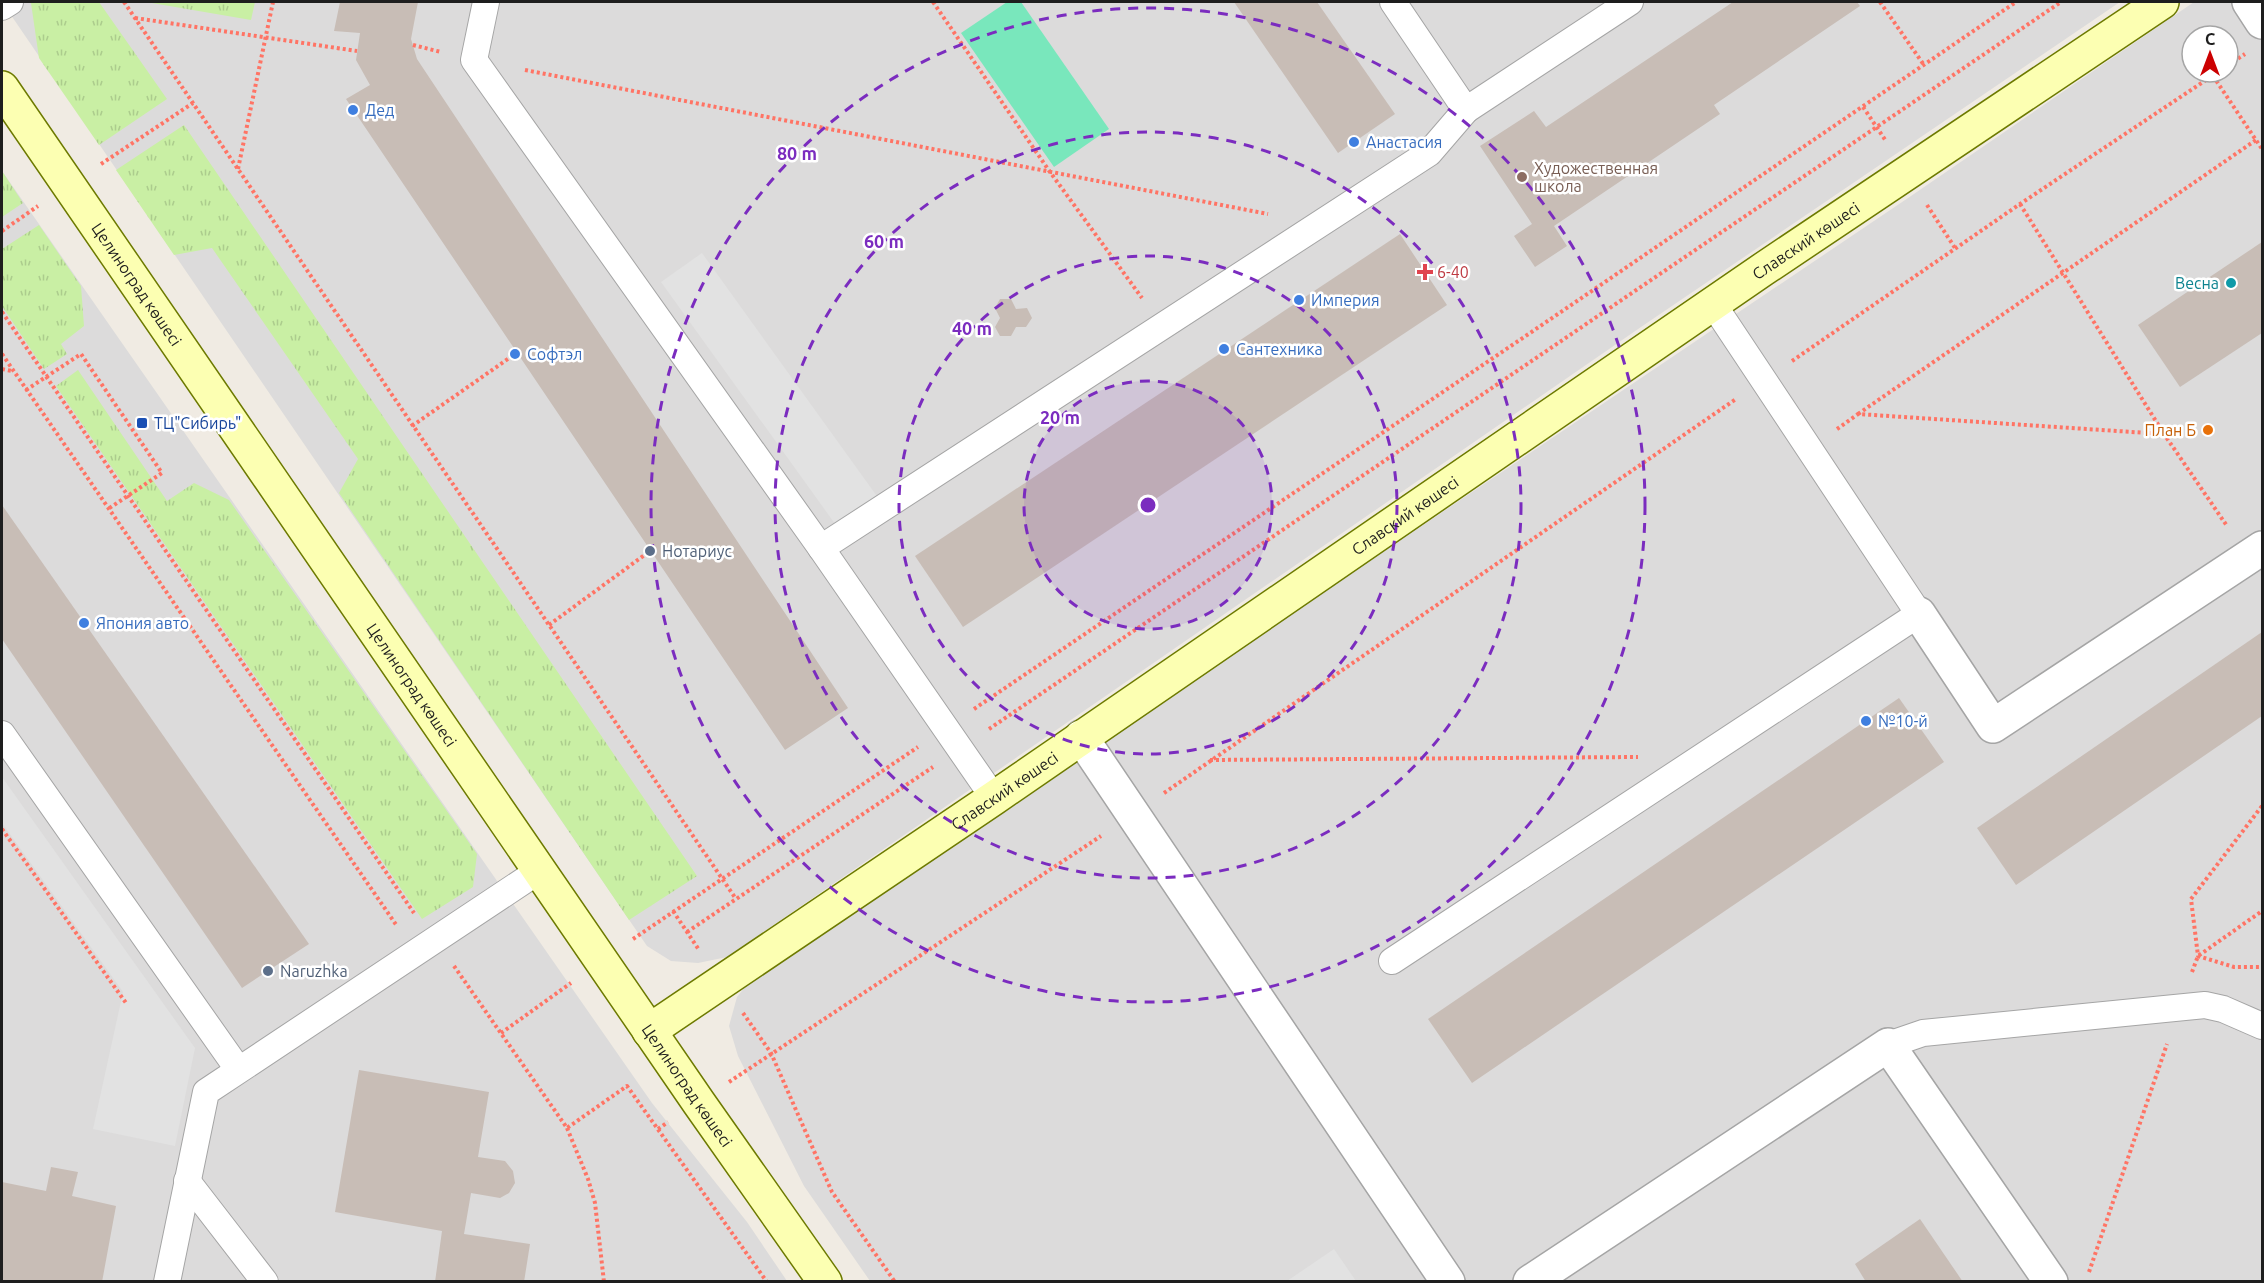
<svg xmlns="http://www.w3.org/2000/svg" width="2264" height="1283" font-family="Ubuntu,sans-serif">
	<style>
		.residential { fill: #dcdbdb; fill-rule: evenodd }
		.grass { fill: url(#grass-tufts) }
		.pitch { fill: #79e7bc }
		.parking { fill: #e2e2e2 }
		.building { fill: #c8bdb6 }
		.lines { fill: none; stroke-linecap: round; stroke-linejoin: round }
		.lane-casing { stroke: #a5a5a5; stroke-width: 28 }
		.street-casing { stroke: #a5a5a5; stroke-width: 36 }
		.secondary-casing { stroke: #6d7a00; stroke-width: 36 }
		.path { stroke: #ff7465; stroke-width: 4; stroke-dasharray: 3 3; stroke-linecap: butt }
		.lane { stroke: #fff; stroke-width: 26 }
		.street { stroke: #fff; stroke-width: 33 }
		.secondary { stroke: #fcffb2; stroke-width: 33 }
		.ring { fill: none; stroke: #7b2cbf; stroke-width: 3; stroke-dasharray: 10 8 }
		.shop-dot { fill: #3f7fe0; stroke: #fff; stroke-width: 2 }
		.education-dot { fill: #8d6e63; stroke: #fff; stroke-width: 2 }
		.health-dot { fill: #e0444e; stroke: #fff; stroke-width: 2 }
		.culture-dot { fill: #0f9aa8; stroke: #fff; stroke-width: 2 }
		.transit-dot { fill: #1a4fb4; stroke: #fff; stroke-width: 2 }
		.food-dot { fill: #e8710a; stroke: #fff; stroke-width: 2 }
		.service-dot { fill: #5c6f8a; stroke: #fff; stroke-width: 2 }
		.labels { text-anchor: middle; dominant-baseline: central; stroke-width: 5; stroke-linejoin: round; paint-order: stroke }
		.shop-label { font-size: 16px; fill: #366cbe; stroke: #fff; text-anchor: start }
		.education-label { font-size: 16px; fill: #785e54; stroke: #fff; text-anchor: start }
		.street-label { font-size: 16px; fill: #1e1e1e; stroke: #fff }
		.health-label { font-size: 16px; fill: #be3a42; stroke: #fff; text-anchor: start }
		.culture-label { font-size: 16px; fill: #0d838f; stroke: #fff; text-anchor: end }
		.transit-label { font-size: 16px; fill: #164399; stroke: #fff; text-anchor: start }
		.food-label { font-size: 16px; fill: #c56008; stroke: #fff; text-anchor: end }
		.service-label { font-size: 16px; fill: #4e5e75; stroke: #fff; text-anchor: start }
		.centre { fill: #7b2cbf; stroke: #fff; stroke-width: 3 }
		.ring-label { font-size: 18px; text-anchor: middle; font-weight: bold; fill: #7b2cbf; stroke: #fff; stroke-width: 5; stroke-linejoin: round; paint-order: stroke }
	</style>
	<defs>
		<pattern id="grass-tufts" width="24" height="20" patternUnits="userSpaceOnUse" patternTransform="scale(1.5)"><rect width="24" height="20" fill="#c9efa4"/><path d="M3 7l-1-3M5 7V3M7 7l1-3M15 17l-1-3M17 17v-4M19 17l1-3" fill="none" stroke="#accc8d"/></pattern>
	</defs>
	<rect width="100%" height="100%" fill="#f0ebe3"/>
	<g class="residential">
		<path d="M2,2H2120L1641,327L727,957L698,963L671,961L647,946Z"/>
		<path d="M2194,2H2262V1281H870L804,1186L738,1056L729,1026L737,997L753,977L1911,196ZM2192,36H2228V72H2192Z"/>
		<path d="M2,171L652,1103L747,1222L787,1281H2Z"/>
	</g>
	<g class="grass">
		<path d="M33,2H99L167,99L99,145L39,58L31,3Z"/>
		<path d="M146,2H255L251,20Z"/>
		<path d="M184,125L697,876L629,920L339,493L358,459L212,248L174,255L116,170Z"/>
		<path d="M2,171L23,203L2,217Z"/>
		<path d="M39,225L81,286L84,326L61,344L67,354L44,369L2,306V249Z"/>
		<path d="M78,370L167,501L194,483L229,500L477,854L473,887L422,919L56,386Z"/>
	</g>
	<path class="pitch" d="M1007,2H1021L1109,129L1054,167L961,33Z"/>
	<g class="parking">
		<path d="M702,253L879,499L838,528L661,282Z"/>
		<path d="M2,777L195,1048L175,1146L93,1129L123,992L2,823Z"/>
		<path d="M1334,1249L1356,1281H1287Z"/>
	</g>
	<g class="building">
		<path d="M340,2H418L411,39L417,59L848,708L785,750L346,99L370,85L356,60L360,33L334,31Z"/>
		<path d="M1234,2H1317L1395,114L1338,153Z"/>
		<path d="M1733,2H1857L1860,6L1714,105L1720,114L1554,226L1567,246L1535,267L1514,236L1532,224L1480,146L1534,111L1546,127Z"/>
		<path d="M1400,234L1447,305L963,627L915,556Z"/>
		<path d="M2262,242V333L2180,387L2138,325Z"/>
		<path d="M1000,299H1011L1016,309L1027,308L1032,318L1026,327H1016L1011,336H1000L995,327L1000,318L995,308Z"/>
		<path d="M2,505L309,944L242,988L2,639Z"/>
		<path d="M2262,632V716L2016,885L1977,828Z"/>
		<path d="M1899,698L1944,762L1472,1083L1428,1019Z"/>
		<path d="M359,1070L489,1092L478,1157L505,1161L513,1171L515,1183L509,1193L500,1198L471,1193L464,1234L530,1244L524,1282H435L442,1231L335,1212Z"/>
		<path d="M51,1167L78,1172L72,1196L116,1206L102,1282H2V1182L46,1191Z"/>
		<path d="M1920,1219L1963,1282H1866L1855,1264Z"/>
	</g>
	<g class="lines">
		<g class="lane-casing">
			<g id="lane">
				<path d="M486,2L474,60L821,548L994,798"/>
				<path d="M1393,2L1466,110L1630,2"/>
				<path d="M2,7L10,2"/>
				<path d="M821,548L1429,153L1466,110"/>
				<path d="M2,734L238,1069"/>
				<path d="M1392,961L1919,614L1713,304"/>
				<path d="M1888,1045L1923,1033L2205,1005L2223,1009L2262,1026"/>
				<path d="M187,1181L265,1282"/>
				<path d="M167,1282L206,1092L540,870"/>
			</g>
		</g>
		<g class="street-casing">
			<g id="street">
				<path d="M2249,2L2262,22"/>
				<path d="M1919,614L1993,726L2262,548"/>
				<path d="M1081,737L1448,1282"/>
				<path d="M1530,1282L1888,1045L2051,1282"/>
			</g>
		</g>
		<g class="secondary-casing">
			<g id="secondary">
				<path id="s1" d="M2,88L699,1103L825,1282"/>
				<path id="s2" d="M649,1031L994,798L1762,270L2162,2"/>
			</g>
		</g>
		<g class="path">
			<path d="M124,2L736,899"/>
			<path d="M933,2L1050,172L1142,298"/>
			<path d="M1880,2L1924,65"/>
			<path d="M135,18L357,51"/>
			<path d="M413,45L441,52"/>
			<path d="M2228,65L2245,54"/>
			<path d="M525,70L1268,214"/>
			<path d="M2213,76L2262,149"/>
			<path d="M1863,107L1886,141"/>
			<path d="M101,164L193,103"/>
			<path d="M238,169L273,2"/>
			<path d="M2020,204L2164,434L2227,526"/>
			<path d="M1927,205L1955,248"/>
			<path d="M2,231L38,206"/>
			<path d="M2,312L414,913"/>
			<path d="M2,354L397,926"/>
			<path d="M1792,361L2020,204L2218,72"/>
			<path d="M2,369L12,371"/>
			<path d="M26,390L81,354L162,473L108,509"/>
			<path d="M1858,414L2256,140"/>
			<path d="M412,426L515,354"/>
			<path d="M1837,429L1858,414L2163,434"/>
			<path d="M549,625L650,551"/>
			<path d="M974,709L1533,331L2016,2"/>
			<path d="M989,729L2061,2"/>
			<path d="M1210,760L1638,757"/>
			<path d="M1164,793L1736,399"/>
			<path d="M2262,806L2191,899L2198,956L2234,967H2262"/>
			<path d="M2,829L126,1003"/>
			<path d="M673,911L699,950"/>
			<path d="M687,932L933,767"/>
			<path d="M633,939L918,747"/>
			<path d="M454,966L567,1128L627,1086L767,1282"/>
			<path d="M2192,972L2198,956L2262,911"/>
			<path d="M743,1013L771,1053L832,1192L895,1282"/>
			<path d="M501,1033L571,983"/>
			<path d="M729,1082L1101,836"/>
			<path d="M567,1128L588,1179L595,1203L604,1282"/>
			<path d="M658,1129L668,1122"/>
			<path d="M2089,1272L2167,1044"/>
		</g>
		<use href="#lane" class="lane"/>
		<use href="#street" class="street"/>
		<use href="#secondary" class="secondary"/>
	</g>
	<circle cx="1148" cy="505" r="124" fill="#7b2cbf" fill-opacity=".12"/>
	<g class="ring">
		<circle cx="1148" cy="505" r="124"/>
		<circle cx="1148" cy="505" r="249"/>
		<circle cx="1148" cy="505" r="373"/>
		<circle cx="1148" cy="505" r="497"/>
	</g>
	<g class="shop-dot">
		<circle cx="353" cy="110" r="6"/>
		<circle cx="1354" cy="142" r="6"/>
		<circle cx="1299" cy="300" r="6"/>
		<circle cx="1224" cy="349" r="6"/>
		<circle cx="515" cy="354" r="6"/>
		<circle cx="84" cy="623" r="6"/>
		<circle cx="1866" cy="721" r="6"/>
	</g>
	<circle class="education-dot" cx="1522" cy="177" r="6"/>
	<path class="health-dot" d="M1422 263h6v6h6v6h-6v6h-6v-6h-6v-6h6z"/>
	<circle class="culture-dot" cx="2231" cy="283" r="6"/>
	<rect class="transit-dot" x="136" y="417" width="12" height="12" rx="3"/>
	<circle class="food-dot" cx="2208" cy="430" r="6"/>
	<g class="service-dot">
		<circle cx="650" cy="551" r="6"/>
		<circle cx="268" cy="971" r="6"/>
	</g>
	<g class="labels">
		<g class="shop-label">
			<text x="365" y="110">Дед</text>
			<text x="1366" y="142">Анастасия</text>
			<text x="1311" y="300">Империя</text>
			<text x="1236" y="349">Сантехника</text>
			<text x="527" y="354">Софтэл</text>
			<text x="96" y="623">Япония авто</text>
			<text x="1878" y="721">№10-й</text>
		</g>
		<g class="education-label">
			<text x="1534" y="168">Художественная<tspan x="1534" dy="18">школа</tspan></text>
		</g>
		<g class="street-label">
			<text stroke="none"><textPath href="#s2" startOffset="1401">Славский көшесі</textPath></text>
			<text stroke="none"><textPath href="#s1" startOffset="238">Целиноград көшесі</textPath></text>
			<text stroke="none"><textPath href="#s2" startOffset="915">Славский көшесі</textPath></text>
			<text stroke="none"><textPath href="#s1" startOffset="724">Целиноград көшесі</textPath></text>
			<text stroke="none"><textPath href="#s2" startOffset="429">Славский көшесі</textPath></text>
			<text stroke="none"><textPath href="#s1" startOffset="1210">Целиноград көшесі</textPath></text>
		</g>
		<g class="health-label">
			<text x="1437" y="272">6-40</text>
		</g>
		<g class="culture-label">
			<text x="2219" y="283">Весна</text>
		</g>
		<g class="transit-label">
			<text x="154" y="423">ТЦ"Сибирь"</text>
		</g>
		<g class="food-label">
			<text x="2196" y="430">План Б</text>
		</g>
		<g class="service-label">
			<text x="662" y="551">Нотариус</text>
			<text x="280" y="971">Naruzhka</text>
		</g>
	</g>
	<circle cx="1148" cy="505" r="9" class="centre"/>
	<g class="ring-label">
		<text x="797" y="160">80 m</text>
		<text x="884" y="248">60 m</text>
		<text x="972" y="335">40 m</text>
		<text x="1060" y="424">20 m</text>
	</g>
	<rect width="2264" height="1283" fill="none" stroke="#1e1e1e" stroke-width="6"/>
	<g transform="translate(2210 54)"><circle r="28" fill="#ffffff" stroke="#a5a5a5" stroke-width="1.5"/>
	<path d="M0-4.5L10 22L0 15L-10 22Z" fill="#cc0001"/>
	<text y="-9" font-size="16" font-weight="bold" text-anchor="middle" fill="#1e1e1e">С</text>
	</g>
</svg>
